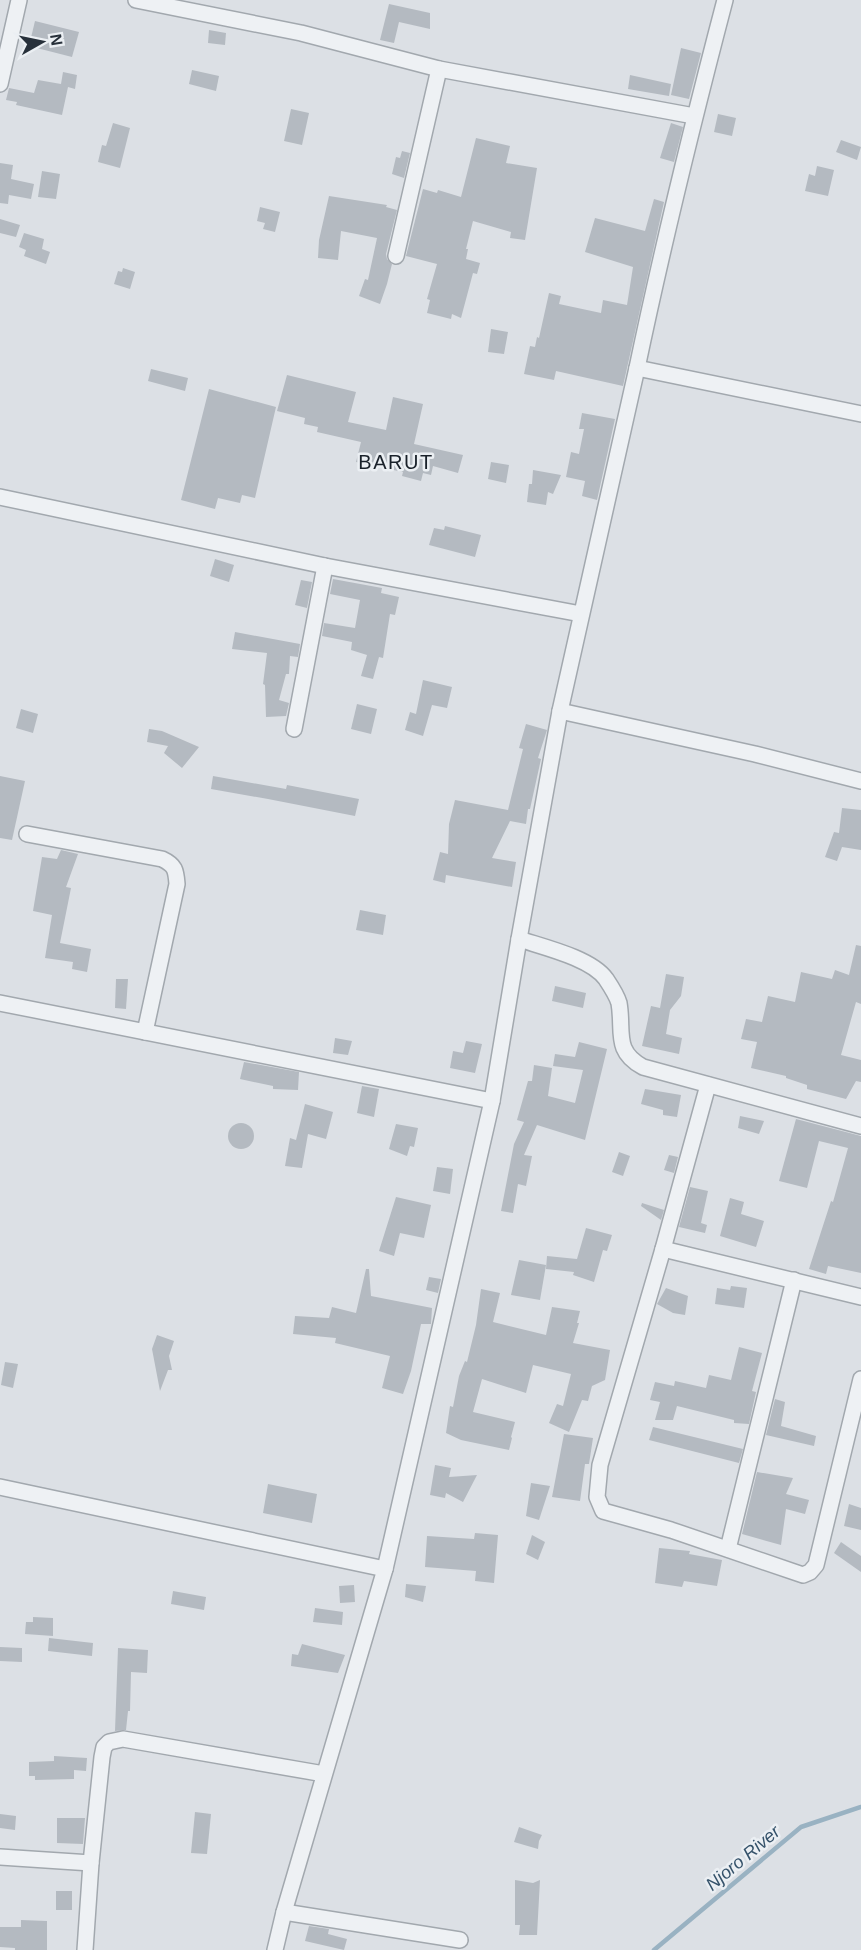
<svg xmlns="http://www.w3.org/2000/svg" width="861" height="1950" font-family="Helvetica,sans-serif">
	<style>
		.lines { fill: none; stroke-linecap: round; stroke-linejoin: round }
		.stream { stroke: #99b2c2; stroke-width: 4.5 }
		.building { fill: #b4bac1 }
		.minor-casing { stroke: #a2a8ae; stroke-width: 18 }
		.minor { stroke: #eef1f4; stroke-width: 15 }
		.labels { text-anchor: middle; dominant-baseline: central; stroke-width: 5; stroke-linejoin: round; paint-order: stroke }
		.water-label { font-size: 18px; font-style: italic; fill: #35526a; stroke: #ebeff3 }
		.quarter-label { font-size: 20px; letter-spacing: 1.5px; fill: #19212a; stroke: #ebeff3 }
	</style>
	<rect width="100%" height="100%" fill="#dce0e5"/>
	<g class="lines">
		<path class="stream" d="M654,1950L801,1827L861,1807"/>
	</g>
	<g class="building">
		<path d="M389,4L430,13V29L399,22L394,43L380,40Z"/>
		<path d="M35,21L79,32L72,57L29,46Z"/>
		<path d="M209,30L226,33L225,45L208,43Z"/>
		<path d="M681,48L701,53L689,99L671,95Z"/>
		<path d="M192,70L219,76L216,91L189,84Z"/>
		<path d="M63,72L77,75L75,89L68,87L62,115L16,105L17,102L6,100L9,88L34,93L38,80L61,84Z"/>
		<path d="M630,75L671,84L669,96L628,89Z"/>
		<path d="M291,109L309,113L302,145L284,141Z"/>
		<path d="M718,114L736,118L732,136L714,132Z"/>
		<path d="M113,123L130,128L120,168L98,162L102,145L106,146Z"/>
		<path d="M671,123L683,127L674,162L660,158Z"/>
		<path d="M476,138L510,146L506,163L537,168L525,240L510,238L511,232L473,221L466,249H468L466,259L480,263L477,274L473,273L461,318L452,314L451,319L427,313L430,300L427,299L437,264L406,256L423,189L437,193L438,190L461,197Z"/>
		<path d="M841,140L861,147L857,160L836,152Z"/>
		<path d="M402,151L410,153L404,178L392,174L396,157L400,158Z"/>
		<path d="M0,163L13,165L11,179L34,184L31,199L9,195L8,204L0,203Z"/>
		<path d="M817,166L834,170L828,196L805,191L809,174L815,176Z"/>
		<path d="M42,171L60,174L56,199L38,197Z"/>
		<path d="M329,196L387,205L386,207L397,210L386,254L387,259L392,264L387,284L380,304L359,296L365,279L368,280L377,238L341,231L338,260L318,258L319,240Z"/>
		<path d="M654,199L664,202L623,386L556,371L554,380L524,374L530,346L535,347L537,337L539,338L549,293L561,296L559,304L601,313L603,300L627,305L633,267L585,252L595,218L645,231Z"/>
		<path d="M260,207L280,212L275,232L263,229L265,223L257,221Z"/>
		<path d="M0,219L20,225L16,237L0,233Z"/>
		<path d="M24,233L44,239L42,249L50,252L46,264L24,256L26,250L19,247Z"/>
		<path d="M123,268L135,272L130,289L114,284L118,271L122,272Z"/>
		<path d="M491,329L508,332L504,354L488,352Z"/>
		<path d="M151,369L188,378L185,391L148,381Z"/>
		<path d="M287,375L356,392L348,422L386,430L393,397L423,404L414,444L463,455L458,473L433,466L431,475L423,473L421,481L402,476L403,472L356,462L361,442L317,432L318,427L304,424L305,418L277,411Z"/>
		<path d="M209,389L276,407L255,498L242,495L240,503L218,498L215,509L181,500Z"/>
		<path d="M582,413L615,419L597,500L582,496L585,481L566,477L571,452L579,454L584,429H579Z"/>
		<path d="M491,462L509,465L506,483L488,479Z"/>
		<path d="M533,470L561,475L553,494L548,492L546,505L527,502L529,484H532Z"/>
		<path d="M445,526L481,535L475,557L429,545L434,528L444,530Z"/>
		<path d="M215,559L234,565L229,582L210,576Z"/>
		<path d="M333,579L382,588L381,593L399,597L395,615L390,614L383,658L379,657L373,679L361,676L367,655L351,650L352,642L322,636L324,623L355,628L360,600L330,594Z"/>
		<path d="M301,580L312,582L307,608L295,605Z"/>
		<path d="M235,632L300,644L298,657L290,656L289,674H286L279,700L289,703L286,716L266,717L265,685L263,684L267,653L232,649Z"/>
		<path d="M423,680L452,687L447,708L432,705L423,736L405,730L410,712L416,714Z"/>
		<path d="M357,704L377,709L371,734L351,729Z"/>
		<path d="M21,709L38,714L33,733L16,728Z"/>
		<path d="M526,724L547,730L538,758L541,759L530,809H528L526,824L510,821L492,858L516,862L512,887L446,875L445,883L433,880L440,852L448,854L449,824L455,800L508,810L523,749L519,748Z"/>
		<path d="M149,729L162,731L199,747L182,768L164,753L168,746L147,742Z"/>
		<path d="M0,776L25,781L12,840L0,838Z"/>
		<path d="M213,776L286,789L287,785L359,799L355,816L268,799L211,789Z"/>
		<path d="M842,808L861,810V850L842,847L837,861L825,857L834,832L839,833Z"/>
		<path d="M61,850L78,854L66,887L71,888L60,943L91,949L87,972L72,969L73,962L45,958L52,915L33,911L42,857L57,859Z"/>
		<path d="M360,910L386,915L383,935L356,930Z"/>
		<path d="M856,945L861,946V1004L856,1002L841,1055L861,1060V1082L856,1081L846,1099L807,1089V1085L786,1078V1076L751,1068L757,1042L741,1039L746,1019L762,1022L768,996L795,1002L801,972L832,979L835,970L849,975Z"/>
		<path d="M666,974L684,977L681,996L670,1010L666,1034L682,1038L679,1054L642,1046L651,1006L660,1008Z"/>
		<path d="M116,979H128L126,1009L115,1008Z"/>
		<path d="M555,986L586,993L583,1008L552,1001Z"/>
		<path d="M335,1038L352,1041L348,1055L333,1053Z"/>
		<path d="M466,1041L482,1044L475,1073L450,1068L453,1051L463,1053Z"/>
		<path d="M579,1042L607,1049L585,1140L537,1125L524,1155L532,1156L526,1186L518,1184L513,1213L501,1211L514,1144L524,1122L517,1120L528,1081H532L534,1065L552,1068L548,1096L575,1103L583,1070L553,1066L555,1054L575,1057Z"/>
		<path d="M244,1062L299,1072L298,1090L273,1089V1086L240,1079Z"/>
		<path d="M362,1086L379,1089L374,1117L357,1113Z"/>
		<path d="M645,1089L681,1095L677,1117L663,1115V1110L641,1104Z"/>
		<path d="M305,1104L333,1112L326,1139L308,1134L302,1168L285,1166L290,1138L296,1140Z"/>
		<path d="M740,1116L764,1121L759,1134L738,1128Z"/>
		<path d="M796,1119L861,1136V1273L828,1266L826,1274L809,1269L831,1201L833,1202L848,1148L819,1141L807,1188L779,1181Z"/>
		<circle cx="241" cy="1136" r="13"/>
		<path d="M396,1124L418,1128L414,1147L410,1146L407,1156L389,1149Z"/>
		<path d="M619,1152L630,1156L623,1176L612,1172Z"/>
		<path d="M669,1155L678,1157L674,1173L664,1170Z"/>
		<path d="M437,1167L453,1169L450,1194L433,1191Z"/>
		<path d="M690,1187L708,1191L701,1223L707,1225L705,1233L679,1227Z"/>
		<path d="M396,1197L431,1205L424,1238L400,1233L394,1256L379,1251Z"/>
		<path d="M730,1198L744,1202L741,1214L764,1221L756,1247L720,1236Z"/>
		<path d="M642,1203L664,1210L661,1220L641,1206Z"/>
		<path d="M586,1228L612,1235L607,1251L603,1250L594,1282L573,1275L574,1272L546,1269L547,1256L577,1259Z"/>
		<path d="M519,1260L546,1265L540,1300L511,1295Z"/>
		<path d="M366,1269H369L371,1296L432,1308L431,1324H421L411,1371L403,1394L382,1388L390,1356L335,1343L336,1338L293,1334L295,1316L329,1318L332,1307L356,1313Z"/>
		<path d="M429,1277L441,1279L438,1293L426,1290Z"/>
		<path d="M731,1286L747,1288L744,1308L715,1304L717,1288L730,1290Z"/>
		<path d="M666,1288L688,1296L685,1315L673,1313L657,1304Z"/>
		<path d="M481,1289L500,1293L493,1322L546,1335L552,1307L580,1311L577,1323H579L573,1343L610,1350L605,1380L592,1386L588,1401L582,1400L569,1432L549,1423L557,1404L563,1406L571,1374L533,1365L526,1393L482,1379L473,1412L515,1422L511,1437L512,1438L509,1450L461,1440L446,1433L450,1406L453,1407L459,1376L465,1361L467,1362L476,1325Z"/>
		<path d="M157,1335L174,1341L169,1356L172,1370H168L160,1391L152,1349Z"/>
		<path d="M739,1347L762,1353L752,1391L756,1392L749,1424L734,1423V1420L677,1406L673,1420H655L660,1402L650,1400L655,1382L674,1386L675,1381L706,1388L709,1375L731,1380Z"/>
		<path d="M5,1362L18,1364L13,1388L1,1385Z"/>
		<path d="M775,1399L785,1402L781,1426L816,1436L814,1446L766,1435Z"/>
		<path d="M653,1427L743,1449L739,1463L649,1440Z"/>
		<path d="M564,1434L593,1438L589,1464H585L580,1501L552,1497Z"/>
		<path d="M435,1465L451,1468L449,1477L477,1475L463,1502L446,1493L445,1498L430,1495Z"/>
		<path d="M757,1472L793,1478L786,1494L809,1500L805,1514L786,1509L781,1545L742,1534Z"/>
		<path d="M531,1483L550,1486L539,1520L526,1516Z"/>
		<path d="M268,1484L317,1494L312,1523L263,1513Z"/>
		<path d="M849,1504L861,1508V1530L844,1526Z"/>
		<path d="M475,1533L498,1535L494,1583L475,1581L476,1571L425,1567L427,1536L474,1539Z"/>
		<path d="M532,1535L545,1542L538,1560L526,1554Z"/>
		<path d="M841,1542L861,1556V1572L834,1553Z"/>
		<path d="M659,1548L690,1551L689,1554L722,1560L717,1586L684,1581L682,1587L655,1583Z"/>
		<path d="M406,1584L426,1586L423,1602L405,1597Z"/>
		<path d="M354,1585L355,1602L340,1603L339,1586Z"/>
		<path d="M173,1591L206,1597L204,1610L171,1604Z"/>
		<path d="M315,1608L343,1612L342,1625L313,1622Z"/>
		<path d="M33,1617L53,1618V1636L25,1634L26,1622H33Z"/>
		<path d="M49,1638L93,1643L92,1656L48,1651Z"/>
		<path d="M302,1644L345,1655L338,1673L291,1666L292,1654L298,1655Z"/>
		<path d="M0,1647L22,1648V1662L0,1661Z"/>
		<path d="M118,1648L148,1650L147,1673L131,1672L130,1711H128L126,1730L115,1731Z"/>
		<path d="M54,1756L87,1758L86,1771L74,1770V1779L35,1780V1776H29V1762L54,1761Z"/>
		<path d="M195,1812L211,1814L207,1854L191,1853Z"/>
		<path d="M0,1814L16,1816L15,1830L0,1828Z"/>
		<path d="M57,1818H85L83,1844L57,1843Z"/>
		<path d="M519,1827L542,1835L539,1841L538,1849L514,1842Z"/>
		<path d="M515,1880L533,1883L540,1880L537,1935H519L520,1925H515Z"/>
		<rect x="56" y="1891" width="16" height="19"/>
		<path d="M21,1920L47,1921V1950H15V1948L0,1947V1927H21Z"/>
		<path d="M309,1926L329,1929L328,1934L347,1939L344,1950L305,1941Z"/>
	</g>
	<g class="lines">
		<g class="minor-casing">
			<g id="minor">
				<path d="M136,0L301,33L439,69L694,116"/>
				<path d="M0,84L19,0"/>
				<path d="M396,256L439,69"/>
				<path d="M637,368C663,244 693,122 725,0"/>
				<path d="M0,497L325,566L581,614"/>
				<path d="M560,711L755,754L861,781"/>
				<path d="M294,729L325,566"/>
				<path d="M27,834L162,859C175,865 176,870 177,884L145,1032"/>
				<path d="M519,939C543,947 591,958 606,979C610,985 617,996 619,1003C624,1031 613,1051 643,1067L861,1126"/>
				<path d="M0,1003L492,1101"/>
				<path d="M708,1085L663,1249L600,1465L597,1497L603,1511L671,1530L803,1575L810,1572L816,1565L861,1379"/>
				<path d="M663,1249L861,1297"/>
				<path d="M0,1487L385,1569"/>
				<path d="M728,1549L794,1280"/>
				<path d="M0,1857L91,1863"/>
				<path d="M284,1912L460,1940"/>
				<path d="M85,1950L91,1863L102,1757L104,1747L109,1742L123,1739L324,1774"/>
				<path d="M275,1950L284,1912L385,1569L492,1101L519,939L560,711L637,368L861,414"/>
			</g>
		</g>
		<use href="#minor" class="minor"/>
	</g>
	<g class="labels">
		<g class="water-label">
			<text transform="translate(743 1858) rotate(-40)">Njoro River</text>
		</g>
		<g class="quarter-label">
			<text x="396" y="462">BARUT</text>
		</g>
	</g>
	<g transform="translate(42 42) rotate(81)" stroke="#ebeff3" stroke-width="4.5" paint-order="stroke">
	<path d="M0-4.5L10 22L0 15L-10 22Z" fill="#27303a"/>
	<text y="-9" font-size="16" font-weight="bold" text-anchor="middle" fill="#27303a">N</text>
	</g>
</svg>
